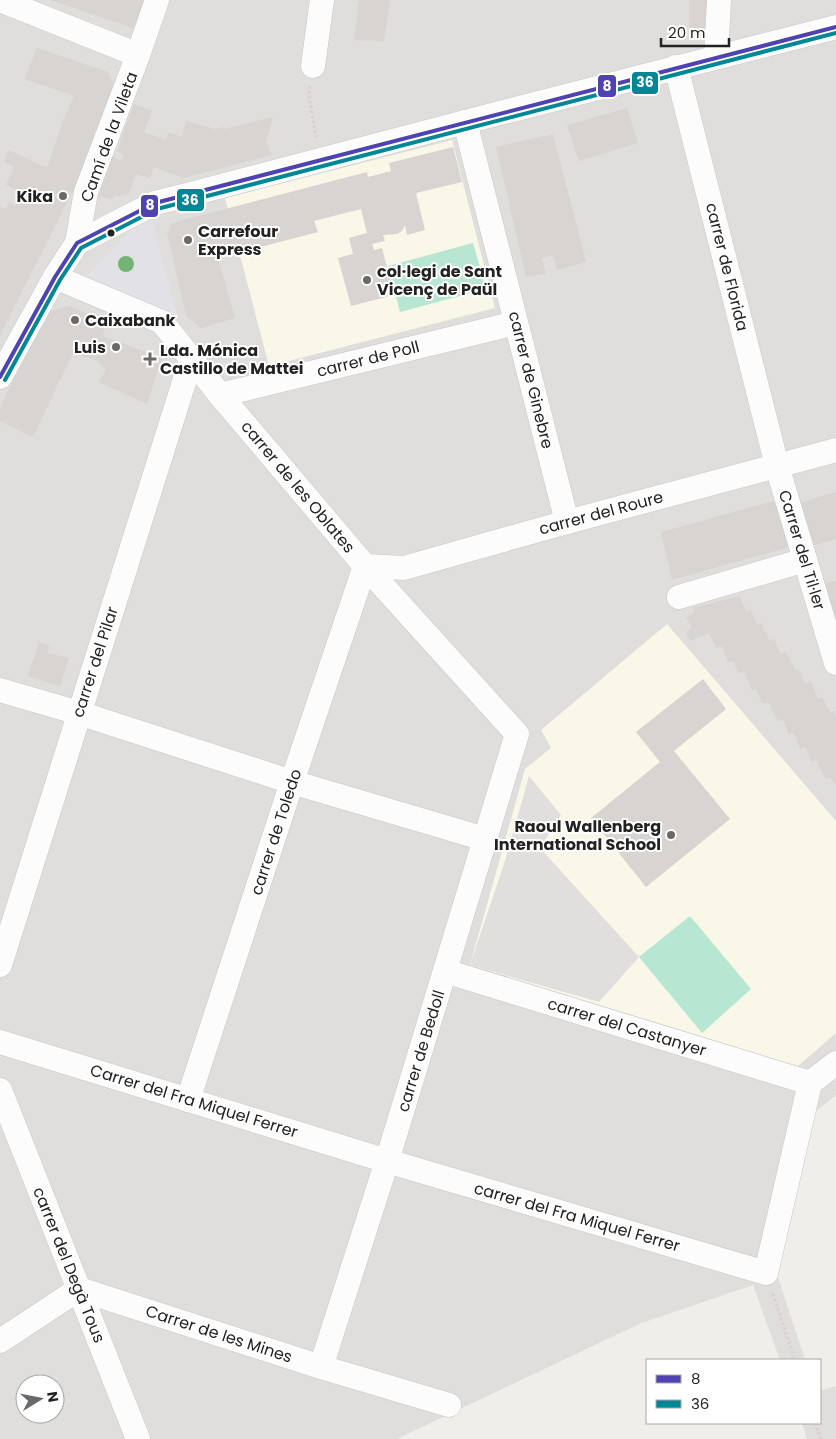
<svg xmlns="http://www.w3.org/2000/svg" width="836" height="1439" font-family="Poppins,sans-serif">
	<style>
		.residential { fill: #dfdedc; fill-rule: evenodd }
		.education { fill: #f8f7e8 }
		.pitch { fill: #b7e6d2 }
		.parking { fill: #e0dfde }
		.plaza { fill: #e2e1e5 }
		.building { fill: #d7d4d2 }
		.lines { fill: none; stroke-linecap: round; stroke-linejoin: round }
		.minor-casing { stroke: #c9c8c7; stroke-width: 25 }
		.path { stroke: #dccecd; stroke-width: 3; stroke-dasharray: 2.5 2.5; stroke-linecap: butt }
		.minor { stroke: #fdfcfc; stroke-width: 24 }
		.bus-1-casing { stroke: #fff; stroke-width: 8 }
		.bus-2-casing { stroke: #fff; stroke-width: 8 }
		.bus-1 { stroke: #4e43b1; stroke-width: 4 }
		.bus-2 { stroke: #008795; stroke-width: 4 }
		.tree { fill: #73b476 }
		.poi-dot { fill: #6a6968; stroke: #fff; stroke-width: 2 }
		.bus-dot { fill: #222; stroke: #fff; stroke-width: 2 }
		.labels { text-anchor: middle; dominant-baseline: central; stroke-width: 4; stroke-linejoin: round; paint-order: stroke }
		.street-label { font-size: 16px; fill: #222; stroke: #fff }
		.poi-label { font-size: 16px; font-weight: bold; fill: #222; stroke: #fff; text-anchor: start }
		.line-badge { stroke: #fff; stroke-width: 2 }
		.badge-label { font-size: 14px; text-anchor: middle; font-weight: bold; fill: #fff }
	</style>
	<rect width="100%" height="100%" fill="#f0eeeb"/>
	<g class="residential">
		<path d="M0,0H836V1095L816,1111L778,1277L805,1360H780L753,1285L639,1324L397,1439H0ZM25,1384H55V1414H25Z"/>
		<path d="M836,1386V1439H807L802,1423H820V1391Z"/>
	</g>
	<g class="education">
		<path d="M452,140L495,308L269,366L225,198Z"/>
		<path d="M667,624L836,821V1033L798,1066L470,965L525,769L551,748L541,730Z"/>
	</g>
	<g class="pitch">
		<path d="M473,243L486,289L400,312L388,266Z"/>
		<path d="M690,916L751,989L702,1033L639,957Z"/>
	</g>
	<path class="parking" d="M529,776L561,815L540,848L639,957L599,1002L470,965L506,858Z"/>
	<path class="plaza" d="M151,217L178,318L162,322L77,285L132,229Z"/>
	<g class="building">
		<path d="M50,0H148L133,28Z"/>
		<path d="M359,0H390L384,41L354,40Z"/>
		<path d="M689,0H708L706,34H689Z"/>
		<path d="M37,48L108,72L114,85L77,183L0,335V207L6,209L9,202L15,206L22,193L6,185L14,167L4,161L9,150L47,168L64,118L74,96L24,79Z"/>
		<path d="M134,104L152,111L144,132L166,140L169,132L182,137L186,121L215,129L224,127V129L273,117L266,143L272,155L180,179L181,177L154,167L150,178L136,174L129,194L114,197L112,200L98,196L97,194L112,156L122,161L124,155L117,151Z"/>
		<path d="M627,108L638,143L579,161L567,125Z"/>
		<path d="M553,134L586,262L557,270L553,255L542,258L546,274L526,277L496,147Z"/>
		<path d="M453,147L462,182L416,193L425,230L407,235L405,225L402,231L397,234L383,235L385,241L372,244L374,250L382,248L394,295L351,306L338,258L353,254L349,238L367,233L361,209L314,221L318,232L218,258L235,318L201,328L186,316L167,233L172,223L367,172L368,177L391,171L389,163Z"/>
		<path d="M70,306L106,322L103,336L162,358L147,404L99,382L106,370L98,361L73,353L33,437L0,421V407L47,312Z"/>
		<path d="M836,492V539L812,546L799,503Z"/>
		<path d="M777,500L790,547L672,580L661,532Z"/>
		<path d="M836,581V629L823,584Z"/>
		<path d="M739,596L746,611L751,610L757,625L761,623L770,641L774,639L781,654L786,652L795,670L798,669L805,683L811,681L818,699L822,697L830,712L834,711L836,716V785L830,778L826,779L816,760L812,762L805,747L800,749L794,733L789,734L783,720L778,721L769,703H762L756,689L752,690L744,672L738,673L733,661L728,662L722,646L716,648L709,633L690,641L686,633L692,627L686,618L694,612L693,608Z"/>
		<path d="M39,642L49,645L48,653L69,658L60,686L28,676Z"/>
		<path d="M703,679L726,709L674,751L730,819L646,887L591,818L660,762L636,732Z"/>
	</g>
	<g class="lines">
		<g class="minor-casing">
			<g id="minor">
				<path d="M0,0L138,55"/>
				<path d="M716,57L719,0"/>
				<path d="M313,66L322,0"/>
				<path d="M676,67L777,466L836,663"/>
				<path d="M465,122L567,522"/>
				<path d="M77,243L155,203L195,193L465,122L836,27"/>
				<path d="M55,277L162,322L220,395L365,566L517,734L387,1161L321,1367"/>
				<path d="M0,377L55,277L77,243L86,192L138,55L157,0"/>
				<path d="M220,395L516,323"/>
				<path d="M679,597L805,560"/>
				<path d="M0,690L79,713L292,782L485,839"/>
				<path d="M0,965L191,360"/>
				<path d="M445,971L810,1083"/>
				<path d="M0,1042L387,1161L766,1273L810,1083"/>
				<path d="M810,1083L836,1063"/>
				<path d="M0,1090L138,1439"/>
				<path d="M188,1100L292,782L365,566L404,568L567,522L836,450"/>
				<path d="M79,1289L321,1367L449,1405"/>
				<path d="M0,1341L79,1289"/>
			</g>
		</g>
		<g class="path">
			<path d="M310,86L309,95L316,137"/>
			<path d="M773,1294L795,1360"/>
			<path d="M815,1423L821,1439"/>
		</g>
		<use href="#minor" class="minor"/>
		<g class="bus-1-casing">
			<path id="bus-1" d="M0,377L55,277L77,243L155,203L836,27"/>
		</g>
		<g class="bus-2-casing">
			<path id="bus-2" d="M5,380L60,280L81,248L157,209L836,33"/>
		</g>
		<use href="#bus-1" class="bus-1"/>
		<use href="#bus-2" class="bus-2"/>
	</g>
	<circle class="tree" cx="126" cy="264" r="8"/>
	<g class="poi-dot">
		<circle cx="63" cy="196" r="5"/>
		<circle cx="188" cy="240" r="5"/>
		<circle cx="367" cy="280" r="5"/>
		<circle cx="75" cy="320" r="5"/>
		<circle cx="116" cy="347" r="5"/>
		<path d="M147.5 351.5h5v5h5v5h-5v5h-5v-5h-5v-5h5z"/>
		<circle cx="671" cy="835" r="5"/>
	</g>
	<circle class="bus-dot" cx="111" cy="233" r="4.5"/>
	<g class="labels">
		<g class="street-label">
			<text transform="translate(109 137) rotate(-70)">Camí de la Vileta</text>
			<text transform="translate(727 267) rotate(76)">carrer de Florida</text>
			<text transform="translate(368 359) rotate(-14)">carrer de Poll</text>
			<text transform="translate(531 380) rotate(76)">carrer de Ginebre</text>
			<text transform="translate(298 487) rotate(50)">carrer de les Oblates</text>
			<text transform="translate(601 513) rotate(-15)">carrer del Roure</text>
			<text transform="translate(802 550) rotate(73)">Carrer del Til·ler</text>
			<text transform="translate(95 662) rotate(-72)">carrer del Pilar</text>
			<text transform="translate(276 832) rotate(-72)">carrer de Toledo</text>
			<text transform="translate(627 1027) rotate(17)">carrer del Castanyer</text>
			<text transform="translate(421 1051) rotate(-73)">carrer de Bedoll</text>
			<text transform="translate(194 1101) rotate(17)">Carrer del Fra Miquel Ferrer</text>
			<text transform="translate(577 1217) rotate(16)">carrer del Fra Miquel Ferrer</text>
			<text transform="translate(69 1265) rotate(68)">carrer del Degà Tous</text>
			<text transform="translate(219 1334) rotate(18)">Carrer de les Mines</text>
		</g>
		<g class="poi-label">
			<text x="53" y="196" text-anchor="end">Kika</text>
			<text x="198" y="231">Carrefour<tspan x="198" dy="18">Express</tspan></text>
			<text x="377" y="271">col·legi de Sant<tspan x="377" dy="18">Vicenç de Paül</tspan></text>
			<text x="85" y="320">Caixabank</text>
			<text x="106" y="347" text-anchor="end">Luis</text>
			<text x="160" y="350">Lda. Mónica<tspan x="160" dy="18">Castillo de Mattei</tspan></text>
			<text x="661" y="826" text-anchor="end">Raoul Wallenberg<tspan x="661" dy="18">International School</tspan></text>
		</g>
	</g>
	<g class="line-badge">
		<rect x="631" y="71" width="28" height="24" rx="5" fill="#008795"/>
		<rect x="597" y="74" width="20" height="24" rx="5" fill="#4e43b1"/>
		<rect x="176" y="188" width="29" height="24" rx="5" fill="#008795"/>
		<rect x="140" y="194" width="19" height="24" rx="5" fill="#4e43b1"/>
	</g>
	<g class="badge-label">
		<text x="645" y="87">36</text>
		<text x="607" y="91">8</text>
		<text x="190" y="205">36</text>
		<text x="150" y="210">8</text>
	</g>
	<rect x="646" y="1359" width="175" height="65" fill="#ffffff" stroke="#a7a7a7"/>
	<rect x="656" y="1375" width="25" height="8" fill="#4e43b1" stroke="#a7a7a7"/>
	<text x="691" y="1384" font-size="15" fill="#222222">8</text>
	<rect x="656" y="1400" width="25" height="8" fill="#008795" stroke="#a7a7a7"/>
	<text x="691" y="1409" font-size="15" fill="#222222">36</text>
	<g transform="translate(40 1399) rotate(80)"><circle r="24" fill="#ffffff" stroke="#a7a7a7"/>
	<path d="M0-4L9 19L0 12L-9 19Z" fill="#6a6968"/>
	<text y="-8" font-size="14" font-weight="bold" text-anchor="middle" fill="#222222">N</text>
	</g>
	<path d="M661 38v8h68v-8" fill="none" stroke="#222222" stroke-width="2.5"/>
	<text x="668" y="38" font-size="15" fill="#222222" stroke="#ffffff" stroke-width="4" paint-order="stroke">20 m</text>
</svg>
